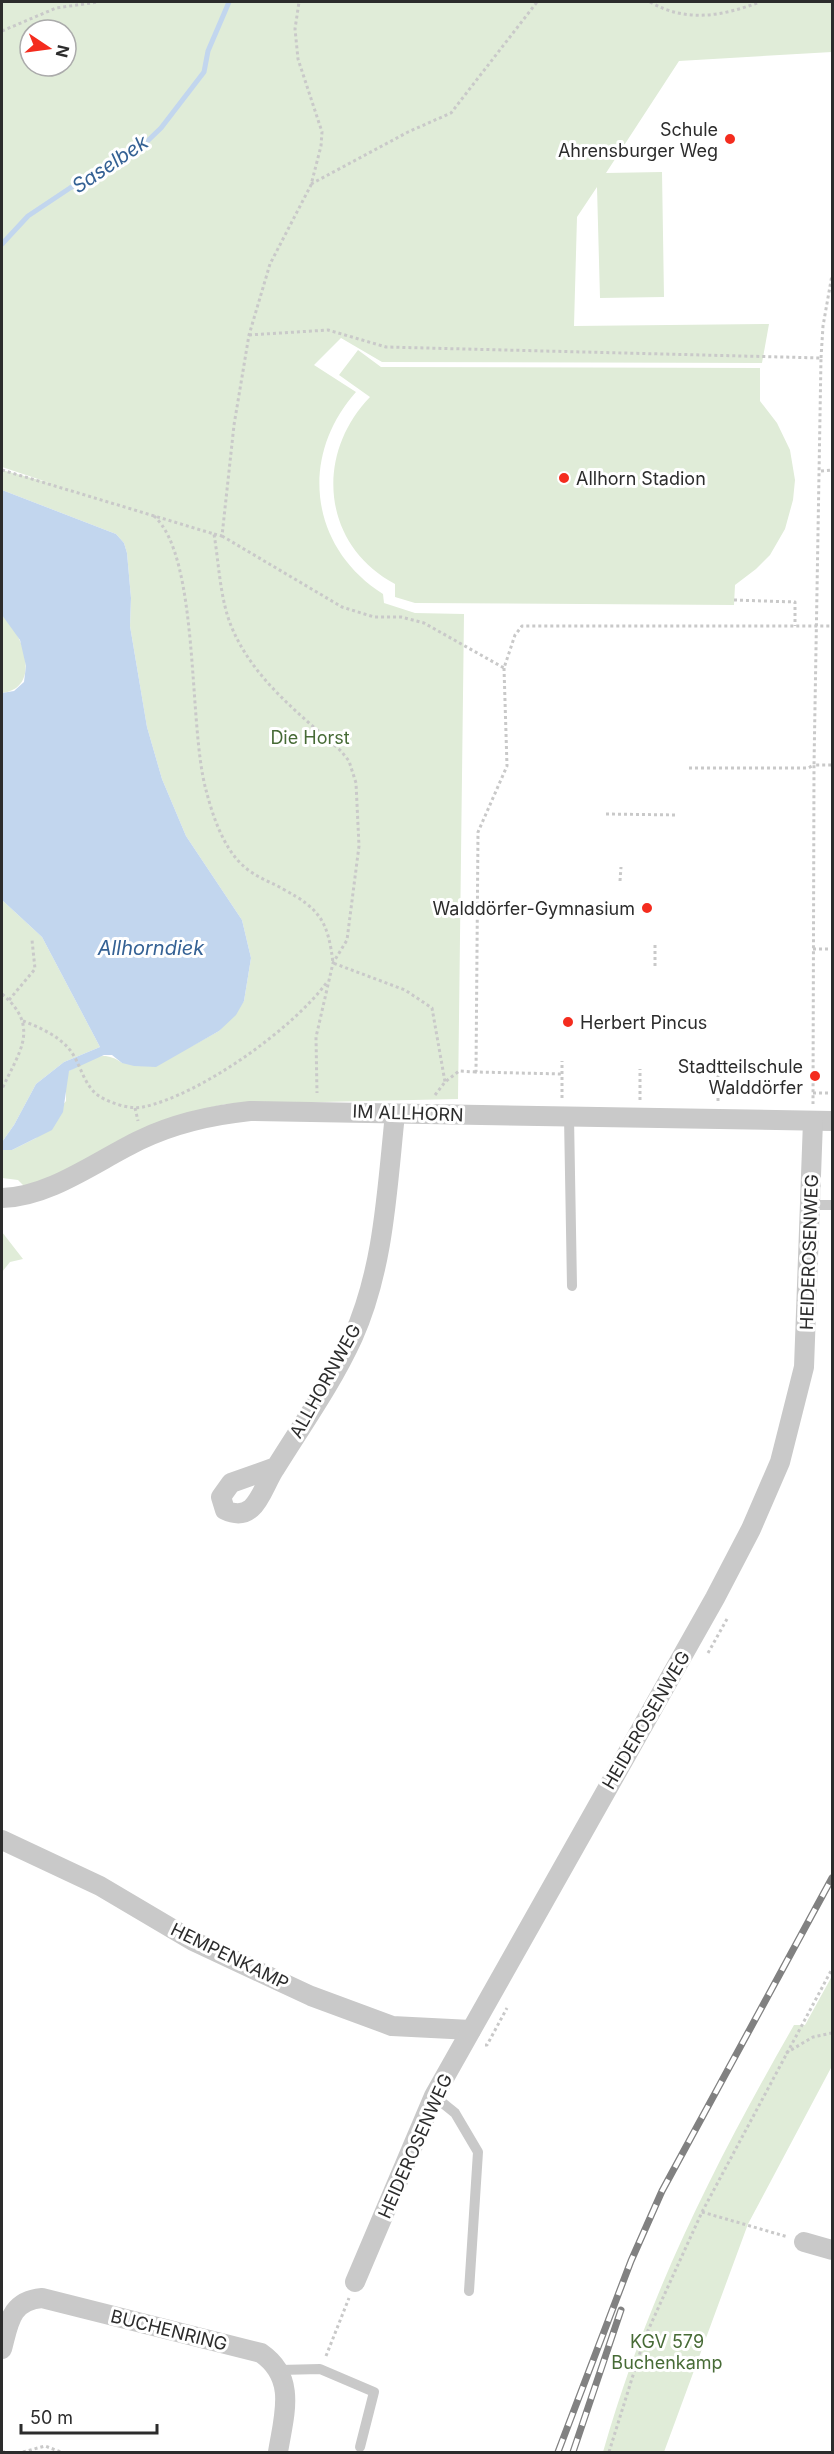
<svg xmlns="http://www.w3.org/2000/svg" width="834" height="2454" font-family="Inter,sans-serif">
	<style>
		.green { fill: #e0ecd8; fill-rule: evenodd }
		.water { fill: #c2d6ee }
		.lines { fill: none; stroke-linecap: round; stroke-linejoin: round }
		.stream { stroke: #c2d6ee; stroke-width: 5 }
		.path { stroke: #c9c9c9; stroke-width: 3; stroke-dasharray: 3 3; stroke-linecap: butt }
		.service { stroke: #c9c9c9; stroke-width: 10 }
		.minor { stroke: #c9c9c9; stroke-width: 20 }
		.rail-casing { stroke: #818181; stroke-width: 7 }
		.rail { stroke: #fff; stroke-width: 4.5; stroke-dasharray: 14; stroke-linecap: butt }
		.poi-dot { fill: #f42c1e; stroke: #fff; stroke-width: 2 }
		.labels { text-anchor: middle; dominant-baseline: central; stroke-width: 6; stroke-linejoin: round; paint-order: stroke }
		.poi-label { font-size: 18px; fill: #2c2c2c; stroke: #fff; text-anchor: end }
		.park-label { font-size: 18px; fill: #476b36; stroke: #fff }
		.street-label { font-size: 18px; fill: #2c2c2c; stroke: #fff }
		.water-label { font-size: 20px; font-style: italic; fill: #346194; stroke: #fff }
	</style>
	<rect width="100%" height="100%" fill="#fff"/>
	<g class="green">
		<path d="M2,2H832V52L679,61L606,173L662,172L664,297L600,298L597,187L577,217L574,326L769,324L762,363L382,362L341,338L314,365L356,392C299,456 309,547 383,594L384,603L415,613L464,614L458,1099L226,1104C195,1110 166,1120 138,1133C100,1151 66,1177 25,1187L18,1180L2,1178V1149L12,1150L36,1138L66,1101V1076L69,1071C89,1060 102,1048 122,1063L192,1046L219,1031L244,1001L251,958L242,920L186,836L162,779L147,727L130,626L131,598L127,553L124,543L116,534L2,490V470L50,483L2,467ZM30,30H66V66H30Z"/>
		<path d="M358,350L381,367L760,368V401L777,423L790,450L795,480L793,500L785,529L770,555L756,569L735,585L734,605L415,603L395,597V584C322,545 314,455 370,397L339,375Z"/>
		<path d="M2,615C24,634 42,688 2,693Z"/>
		<path d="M2,900L42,937L100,1047L64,1062L36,1084L14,1125L2,1142Z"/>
		<path d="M2,1232L23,1259L10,1262L2,1272Z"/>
		<path d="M832,1976V2066L748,2224L664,2452H603C648,2295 713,2167 794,2025H805Z"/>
	</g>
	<path class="water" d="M2,490L116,534L124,543L127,553L131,598L130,626L147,727L162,779L186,836L242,920L251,958L244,1001L236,1015L219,1031L156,1067L134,1066L122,1063L112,1055H104L69,1071L63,1112L52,1130L12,1150H2V1142L14,1125L36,1084L64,1062L100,1047L42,937L2,900V693L14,691L24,682L26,666L20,640L2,615Z"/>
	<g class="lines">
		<path class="stream" d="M2,244L28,216L70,188L136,152L161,128L204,72L208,51L229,2"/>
		<g class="path">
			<path d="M650,2C687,23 722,16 760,2"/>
			<path d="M2,31L56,8L98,2"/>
			<path d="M311,184L408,132L451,113L537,2"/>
			<path d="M249,335L328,330L386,347L821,358L814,765H832"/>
			<path d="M821,358L823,326L832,275"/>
			<path d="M2,470L214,534C219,564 220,600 232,628C254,680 301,715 341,751L349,761L356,783L359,846L347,940L333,963L316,1037L317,1093"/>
			<path d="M821,471L832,470"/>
			<path d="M154,516C200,557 188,725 206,790C213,817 224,851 247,869C258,878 271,882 283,889C320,909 328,921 333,963L405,990L432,1008L445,1082"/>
			<path d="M214,534L222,536L234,425L249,335L270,264L311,185L321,146L322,132L298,59L295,29L299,2"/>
			<path d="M222,536L342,607L374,617H401L424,623L504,668L515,635L522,626H832"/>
			<path d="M734,600L795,602V626"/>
			<path d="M504,668L507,766L478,832L476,1072L562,1074"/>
			<path d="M689,768H808L814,765L813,1104"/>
			<path d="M606,814L678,815"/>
			<path d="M620,881L621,867"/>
			<path d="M813,949H832"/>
			<path d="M655,966V944"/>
			<path d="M2,994C41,1027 19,1052 2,1089"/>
			<path d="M9,1000L35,969L32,940"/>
			<path d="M23,1021C39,1027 59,1036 70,1050C81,1064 83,1085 99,1096C110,1103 131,1110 143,1107C200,1095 293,1029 327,982"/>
			<path d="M718,1062V1102"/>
			<path d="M813,1093H832"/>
			<path d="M435,1095L445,1082L459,1071L476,1072"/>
			<path d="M562,1098V1061"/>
			<path d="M640,1100V1069"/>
			<path d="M135,1108L138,1121"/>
			<path d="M708,1653L727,1619"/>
			<path d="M485,2045H487L507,2008"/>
			<path d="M786,2053L813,2037L832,2033"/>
			<path d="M702,2212L788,2237"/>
			<path d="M326,2356L349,2298"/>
			<path d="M2,2452H5"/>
			<path d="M23,2452L45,2446L61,2452"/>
			<path d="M609,2452L645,2337L702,2212L832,1969"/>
		</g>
		<g class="service">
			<path d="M569,1117L572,1286"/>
			<path d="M810,1205H832"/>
			<path d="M434,2096L455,2113L478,2152L469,2291"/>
			<path d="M280,2370L320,2369L374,2392L360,2447"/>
		</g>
		<g class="minor">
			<path d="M2,1198C50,1197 98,1160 140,1140C175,1123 212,1115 250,1111L832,1121"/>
			<path d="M276,1467L231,1483L221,1497L225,1510C257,1525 262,1486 276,1467C302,1425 332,1383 353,1337C384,1268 387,1189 395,1114"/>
			<path d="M2,1840L100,1886L193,1941L311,1996L392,2026L471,2030"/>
			<path d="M804,2242L832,2250"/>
			<path d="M355,2282L434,2096L715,1598L751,1529L780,1462L804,1367L813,1121"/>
			<path d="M2,2349C9,2323 10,2301 42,2298L261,2353C297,2378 284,2415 278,2452"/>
		</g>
		<g class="rail-casing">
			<g id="rail">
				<path d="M558,2452L631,2261L662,2191L832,1878"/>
				<path d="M573,2452L621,2310"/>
			</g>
		</g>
		<use href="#rail" class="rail"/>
	</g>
	<g class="poi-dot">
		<circle cx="730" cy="139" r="6"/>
		<circle cx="564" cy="478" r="6"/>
		<circle cx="647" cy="908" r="6"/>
		<circle cx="568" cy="1022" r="6"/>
		<circle cx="815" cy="1076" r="6"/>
	</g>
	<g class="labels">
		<g class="poi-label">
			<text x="718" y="129">Schule<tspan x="718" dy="21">Ahrensburger Weg</tspan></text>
			<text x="576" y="478" text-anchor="start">Allhorn Stadion</text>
			<text x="635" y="908">Walddörfer-Gymnasium</text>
			<text x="580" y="1022" text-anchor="start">Herbert Pincus</text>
			<text x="803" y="1066">Stadtteilschule<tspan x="803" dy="21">Walddörfer</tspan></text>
		</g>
		<g class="park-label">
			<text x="310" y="737">Die Horst</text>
			<text x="667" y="2341">KGV 579<tspan x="667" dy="21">Buchenkamp</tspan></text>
		</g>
		<g class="street-label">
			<text transform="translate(408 1113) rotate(2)">IM ALLHORN</text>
			<text transform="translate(809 1252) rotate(-88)">HEIDEROSENWEG</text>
			<text transform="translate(325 1381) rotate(-61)">ALLHORNWEG</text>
			<text transform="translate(646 1720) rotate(-60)">HEIDEROSENWEG</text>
			<text transform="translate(230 1956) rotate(26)">HEMPENKAMP</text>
			<text transform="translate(415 2146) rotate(-66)">HEIDEROSENWEG</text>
			<text transform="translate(169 2330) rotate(14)">BUCHENRING</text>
		</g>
		<g class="water-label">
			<text transform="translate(110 164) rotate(-34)">Saselbek</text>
			<text x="151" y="948">Allhorndiek</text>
		</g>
	</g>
	<rect width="834" height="2454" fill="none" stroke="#2c2c2c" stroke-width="6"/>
	<g transform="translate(48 48) rotate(103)"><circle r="28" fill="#ffffff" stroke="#ababab" stroke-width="1.5"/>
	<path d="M0-4.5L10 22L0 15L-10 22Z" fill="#f42c1e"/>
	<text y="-9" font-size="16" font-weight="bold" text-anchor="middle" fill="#2c2c2c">N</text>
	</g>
	<path d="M21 2424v9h136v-9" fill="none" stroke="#2c2c2c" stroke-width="3"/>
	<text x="30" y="2424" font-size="18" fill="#2c2c2c" stroke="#ffffff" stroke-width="4.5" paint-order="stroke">50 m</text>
</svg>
